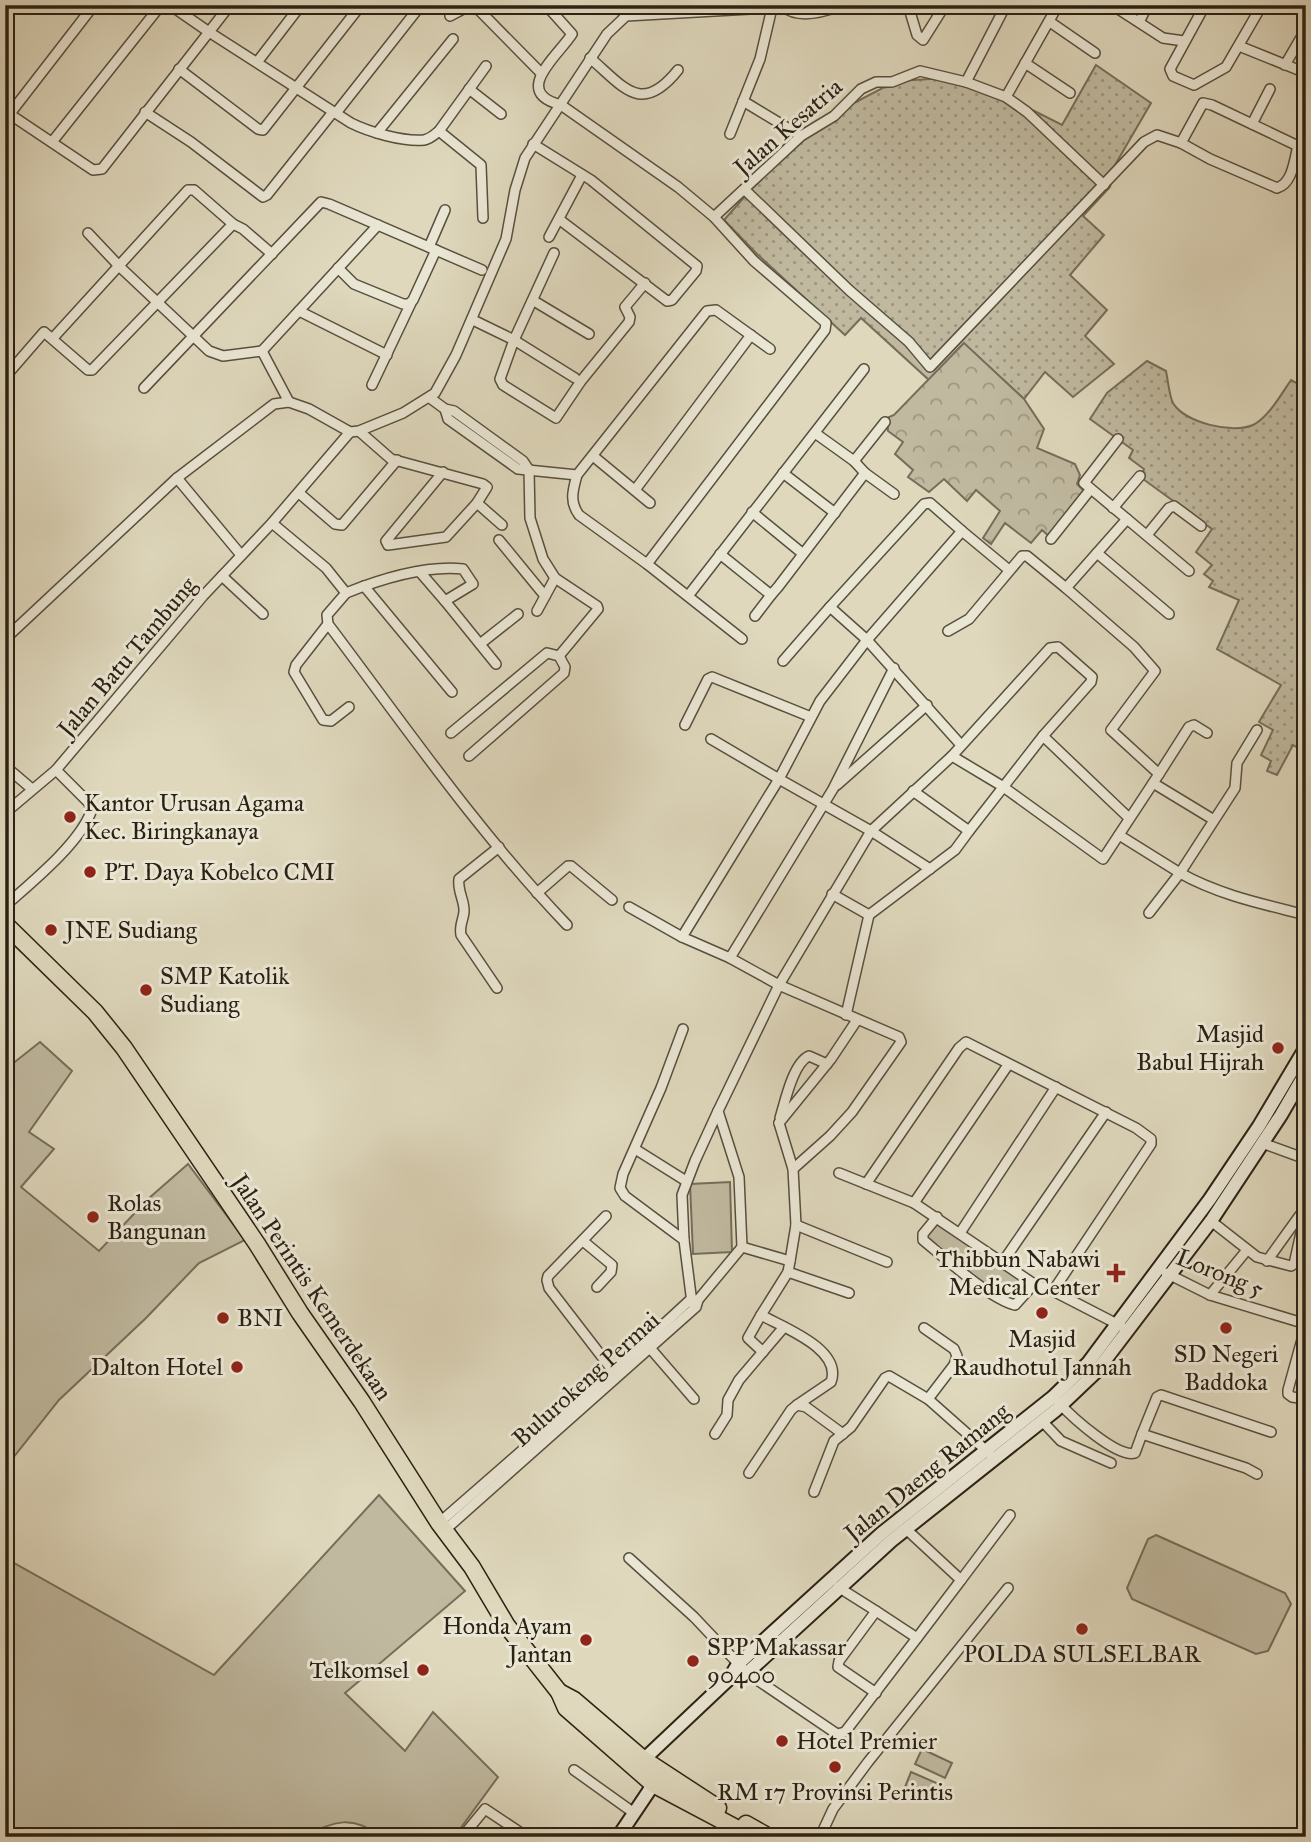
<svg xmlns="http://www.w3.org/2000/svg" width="1311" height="1842" font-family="'IM FELL Great Primer',serif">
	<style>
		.grass { fill: url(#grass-dots); stroke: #766d5a; stroke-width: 2 }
		.forest { fill: url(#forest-crowns); stroke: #766d5a; stroke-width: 2 }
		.garden { fill: #c0b9a0; stroke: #766d5a; stroke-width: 2 }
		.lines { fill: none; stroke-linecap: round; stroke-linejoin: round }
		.street-casing { stroke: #584f3e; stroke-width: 12 }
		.secondary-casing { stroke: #2b2114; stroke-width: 16 }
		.highway-casing { stroke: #2b2114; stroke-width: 19 }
		.street { stroke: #eae6d4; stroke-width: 9 }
		.secondary { stroke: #eae6d4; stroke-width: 12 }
		.highway { stroke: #dfd8bd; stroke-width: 16 }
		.poi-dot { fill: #8f2418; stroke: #eae6d4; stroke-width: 2.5 }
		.labels { text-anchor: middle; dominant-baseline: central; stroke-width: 6; stroke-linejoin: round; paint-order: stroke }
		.street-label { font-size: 24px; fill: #2b2114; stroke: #eae6d4 }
		.poi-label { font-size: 24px; fill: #2b2114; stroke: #eae6d4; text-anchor: start }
	</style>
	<defs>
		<pattern id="grass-dots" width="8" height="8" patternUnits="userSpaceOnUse" patternTransform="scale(1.75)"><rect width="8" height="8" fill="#c0b9a0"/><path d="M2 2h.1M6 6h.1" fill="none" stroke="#9c9681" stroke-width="1.8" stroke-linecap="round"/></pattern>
		<pattern id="forest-crowns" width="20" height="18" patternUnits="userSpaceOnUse" patternTransform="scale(1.75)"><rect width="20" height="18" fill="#c0b9a0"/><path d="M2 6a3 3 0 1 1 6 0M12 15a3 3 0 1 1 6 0" fill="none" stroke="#9c9681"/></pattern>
	</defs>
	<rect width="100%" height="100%" fill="#dfd8bd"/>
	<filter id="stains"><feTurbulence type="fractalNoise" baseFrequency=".00286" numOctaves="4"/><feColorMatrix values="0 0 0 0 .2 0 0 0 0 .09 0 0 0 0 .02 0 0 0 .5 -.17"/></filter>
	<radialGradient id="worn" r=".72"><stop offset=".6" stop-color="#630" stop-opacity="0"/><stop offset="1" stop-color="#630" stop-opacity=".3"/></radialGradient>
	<g class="grass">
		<path d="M1096,65L1151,103L1115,165L1110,187L1083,216L1104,235L1070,275L1107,310L1085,336L1114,364L1073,397L1045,372L1024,399L964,344L929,380L861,318L845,335L757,254L724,220L772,166L825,118L896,81L949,78L1001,94L1062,125Z"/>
		<path d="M1147,361L1166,371C1168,380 1169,395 1173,403C1185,423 1233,434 1253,425C1268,418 1282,393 1291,380L1306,388V753L1293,745L1277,775L1267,771L1271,761L1261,755L1273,730L1259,722L1281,685L1217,649L1239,600L1209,587L1213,581L1204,574L1212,565L1196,552L1212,529L1143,479L1142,474L1144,469L1129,458L1133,450L1090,419L1107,393Z"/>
	</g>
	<path class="forest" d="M964,343L1024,399L1044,429L1037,448L1075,464L1080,475L1077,484L1086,493L1051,538L1042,530L1031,543L1005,523L991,544L983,538L1000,511L976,490L967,501L944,479L929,492L908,477L913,470L895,454L903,442L888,431L887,418L894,415Z"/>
	<g class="garden">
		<path d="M40,1042L72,1071L29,1132L54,1149L21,1187L99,1251L148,1199L188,1164L245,1240L199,1263L146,1318L59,1400L5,1468V1059L11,1065Z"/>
		<path d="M730,1182L732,1252L693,1254L690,1184Z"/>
		<path d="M938,1219L1029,1285L1012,1302L975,1278L924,1237Z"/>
		<path d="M379,1495L465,1591L345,1693L405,1751L433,1712L498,1777L454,1837H380C355,1815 332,1820 306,1837H5V1558L214,1675Z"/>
		<path d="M1156,1535L1285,1593L1291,1604L1268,1651L1256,1654L1132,1599L1127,1588L1148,1539Z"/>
		<path d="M922,1749L952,1763L945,1778L915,1764Z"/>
		<path d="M911,1772L941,1785L935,1800L905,1787Z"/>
	</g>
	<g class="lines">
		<g class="street-casing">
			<g id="street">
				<path d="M230,5L209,32L351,123C369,132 403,142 424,140C430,139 434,135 439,131L486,66"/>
				<path d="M474,5L541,73"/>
				<path d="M546,5L572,34C558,56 511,92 561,105L678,187L714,217L754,261L826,323L825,330L647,564"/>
				<path d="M617,5L626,16"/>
				<path d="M908,5L917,35L923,40L945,5"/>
				<path d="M1112,5L1163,38L1184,41"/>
				<path d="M1205,5L1170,69L1173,76L1194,85L1226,67L1262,5"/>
				<path d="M450,16L471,5"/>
				<path d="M1050,22L1095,53"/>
				<path d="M1139,22L1148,5"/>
				<path d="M1239,46L1306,73"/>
				<path d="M590,58C624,87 641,116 678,70"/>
				<path d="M258,61L301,5"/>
				<path d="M1025,63L1070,93"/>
				<path d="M1285,65L1306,29"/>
				<path d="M179,69L258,129L263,130L361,5"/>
				<path d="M966,82L1006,5"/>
				<path d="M469,89L501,114"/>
				<path d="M1006,97L1058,5"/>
				<path d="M743,101L801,136"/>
				<path d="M5,111L93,170L102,169L209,32L170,5"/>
				<path d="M145,112L191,142L263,197L267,195L333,112"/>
				<path d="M336,113L421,5"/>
				<path d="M5,120L94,5"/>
				<path d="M1252,124L1270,89"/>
				<path d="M439,131L481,165L483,218"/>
				<path d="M377,133L453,39"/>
				<path d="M730,134L760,59L772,8"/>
				<path d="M52,142L161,5"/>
				<path d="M1181,143L1210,159L1277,188C1293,183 1294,160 1298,146"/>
				<path d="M533,144L591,180L697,266L696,271L672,300L667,301L560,220"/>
				<path d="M745,190L849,290L909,342L930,367L1144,142L1157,135L1181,143L1203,103L1212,105L1298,146L1304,145L1306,141"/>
				<path d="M714,217L801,136L834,116L861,89L876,82H892L920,71L966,82L1006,97L1027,112L1104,185"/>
				<path d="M88,233L120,267L209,351L223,356L262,351L289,402"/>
				<path d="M549,237L582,175"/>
				<path d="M429,247L445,210"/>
				<path d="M554,253L514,340L500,379L503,385L556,418L581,381L629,322L630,317L625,307L645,283"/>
				<path d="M338,268L354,284L403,304H409L413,300L436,250"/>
				<path d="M534,301L589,334"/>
				<path d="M299,311L387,355"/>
				<path d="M473,320L514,340L575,378"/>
				<path d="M53,338L188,190H194L233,224"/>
				<path d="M262,351L378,225"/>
				<path d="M5,377L44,332L88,370H92L233,224L243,229L272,254"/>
				<path d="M372,385L411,303"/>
				<path d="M144,388L321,202L329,204L482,270"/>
				<path d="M430,398L445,409L454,411L523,461L529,470L530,518L543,559L555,578L597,606L598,609L559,656"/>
				<path d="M445,409L448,419L518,469L577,475L707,311L716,310L770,349"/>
				<path d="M359,431L391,459L483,484L487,487L477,503L446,537L388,545L386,541L443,472"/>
				<path d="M1118,439L1084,483L1127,519"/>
				<path d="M593,456L650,503"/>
				<path d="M854,461L885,422"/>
				<path d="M783,473L835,513"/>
				<path d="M865,473L894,494"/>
				<path d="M577,475C573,490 569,501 579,515L647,564L742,639"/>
				<path d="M177,478L241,555"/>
				<path d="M635,490L751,335"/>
				<path d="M299,493L335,524L342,525L397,460"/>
				<path d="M477,503L502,525"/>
				<path d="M1113,508L1140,476"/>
				<path d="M752,512L802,553"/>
				<path d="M272,523L326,568L346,593C381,579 425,565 463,569L473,584L445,601L420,572"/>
				<path d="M1147,535L1169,508L1174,506L1201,526"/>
				<path d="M1051,539L1090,490"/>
				<path d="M499,540L545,596"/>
				<path d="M1097,553L1169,614"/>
				<path d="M720,554L771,595L778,587L865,473L854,461L815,433"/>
				<path d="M222,576L263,614"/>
				<path d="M364,586L452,692"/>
				<path d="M346,593L327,615L328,624C405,726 478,832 567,925"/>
				<path d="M688,596L864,369"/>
				<path d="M445,601L496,664"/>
				<path d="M830,607L924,504L930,503L962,531"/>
				<path d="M537,611L555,578"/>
				<path d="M755,616L771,595"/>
				<path d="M328,624L296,665L294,672L323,720L331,721L349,707"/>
				<path d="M948,631L969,619L1022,556H1027L1066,588"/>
				<path d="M5,639L177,478L274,404L289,402L309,409L350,432L359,431L403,413L435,393L456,355L506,239L515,190L525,158L607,34L626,16L784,7C798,19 824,12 840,6"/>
				<path d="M480,644L518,614"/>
				<path d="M783,661L830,607L867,640L962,531L1009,570"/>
				<path d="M685,725L708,679L712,677L811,717"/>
				<path d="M451,733L547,653L559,656L565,667L564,673L469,756"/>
				<path d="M1043,736L1129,818"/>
				<path d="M711,739L779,779L682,937L730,958"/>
				<path d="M952,756L1050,648L1058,647L1092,677L1091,682L1043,736L969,831"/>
				<path d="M5,766L32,789"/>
				<path d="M1159,774L1189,727L1194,725L1207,733"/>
				<path d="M1153,783L1214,820"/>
				<path d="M837,785L927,705"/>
				<path d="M5,813L56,770"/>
				<path d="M1119,835L1180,873L1235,788L1237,763L1257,730"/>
				<path d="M930,869L871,831L779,779L820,701L867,640L961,745"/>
				<path d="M537,893L568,866H571L612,900"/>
				<path d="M832,894L869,915"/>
				<path d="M5,906C32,882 78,845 91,812L89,803L56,770L203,596L272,523L350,432"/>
				<path d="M629,907L682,937"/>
				<path d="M1149,913L1180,873C1219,895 1263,904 1306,915"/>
				<path d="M497,988L461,935C459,926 463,921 464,912C465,901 457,891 459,879L499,847"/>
				<path d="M846,1015L869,915L955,850L969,831L913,791"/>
				<path d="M683,1029L661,1088L623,1174L620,1188L625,1196L684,1240"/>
				<path d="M780,1118C785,1102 793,1063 809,1056L827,1064"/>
				<path d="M779,1123L793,1169L796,1225L790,1261"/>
				<path d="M779,1123L831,1059L857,1020"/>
				<path d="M1262,1143L1306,1159"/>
				<path d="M635,1149L686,1181"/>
				<path d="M793,1169L830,1136L852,1112L901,1042L899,1037L779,985L871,831L952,756L1002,786L1103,859L1159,774L1111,730L1155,671L1134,647L1066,588L1127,519L1189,571"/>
				<path d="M839,1173L914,1203L1034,1284L1053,1291L1121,1326"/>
				<path d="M866,1184L959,1048L966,1042L1136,1128L1151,1139V1144L1053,1291"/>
				<path d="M914,1203L1008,1065"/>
				<path d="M606,1216L548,1276L547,1280L549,1288L613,1371"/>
				<path d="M937,1217L923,1234V1240C945,1258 990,1299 1015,1305L1034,1284"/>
				<path d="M1211,1221L1257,1257L1291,1266L1294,1264L1305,1215"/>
				<path d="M796,1225L887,1262"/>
				<path d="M960,1233L1056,1087"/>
				<path d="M583,1241L612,1265L611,1272L597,1287"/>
				<path d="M742,1247L790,1261L788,1272L849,1293"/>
				<path d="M1267,1261L1300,1215H1305"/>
				<path d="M1002,1263L1106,1112"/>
				<path d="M788,1272L761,1315C782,1327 843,1349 831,1382L797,1405"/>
				<path d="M1166,1273L1210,1295L1306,1324"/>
				<path d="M1210,1295L1247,1250"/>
				<path d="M692,1303L684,1240L682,1195L695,1161L718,1111"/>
				<path d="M761,1315L748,1338L763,1352"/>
				<path d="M1306,1325L1288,1390V1394L1292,1397L1306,1399"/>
				<path d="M924,1328L954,1349L957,1356L954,1365L928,1399"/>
				<path d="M650,1348L694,1399"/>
				<path d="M1059,1403C1072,1417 1117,1458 1135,1453L1142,1434L1246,1468L1257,1474"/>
				<path d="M1042,1421L1061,1441L1111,1463"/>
				<path d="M715,1434L727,1415L728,1400L739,1380L784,1327"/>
				<path d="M1142,1434L1157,1397L1161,1395L1271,1432"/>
				<path d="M749,1473L791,1410L797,1405L806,1407L843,1434"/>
				<path d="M814,1492L834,1441L851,1427L885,1378L889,1376L928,1399L989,1453"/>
				<path d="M439,1523L613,1371L690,1300H698"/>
				<path d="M445,1530L696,1307L698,1300L742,1247L739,1177L718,1111L779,985L730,958L833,789L894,668"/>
				<path d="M629,1558L694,1617L747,1673L837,1734L845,1732L917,1638"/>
				<path d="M961,1580L1010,1515"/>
				<path d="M838,1587L876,1611L839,1661L838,1667L876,1693"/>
				<path d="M876,1611L917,1638L961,1580L906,1529"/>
				<path d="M574,1770L634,1813"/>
				<path d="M462,1837L485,1809L527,1837"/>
				<path d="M820,1837L833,1809L868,1762L1008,1588"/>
			</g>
		</g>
		<g class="secondary-casing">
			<g id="secondary">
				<path d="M729,1679L747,1673L891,1541L1056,1410L1096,1372L1211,1221L1281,1115L1306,1072"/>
				<path d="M640,1763L729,1679L738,1664L882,1533L1053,1397L1088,1363L1210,1199L1259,1126L1306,1047"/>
				<path d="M618,1837L657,1779"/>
			</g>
		</g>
		<g class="highway-casing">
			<g id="highway">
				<path d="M5,924L95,1012L124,1048L257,1244L300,1313L362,1402L439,1523L472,1567L507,1626L559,1692L566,1708L653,1784L753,1837"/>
				<path d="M559,1692L574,1700L643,1759L718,1808"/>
				<path d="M746,1824L769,1837"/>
			</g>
		</g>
		<use href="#street" class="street"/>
		<use href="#secondary" class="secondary"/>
		<use href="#highway" class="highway"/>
	</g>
	<g class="poi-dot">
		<circle cx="70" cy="817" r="7"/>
		<circle cx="90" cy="872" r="7"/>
		<circle cx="51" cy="930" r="7"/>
		<circle cx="146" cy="990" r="7"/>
		<circle cx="1278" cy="1048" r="7"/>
		<circle cx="93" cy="1217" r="7"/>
		<path d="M1112.5 1262.5h7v7h7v7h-7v7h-7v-7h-7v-7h7z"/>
		<circle cx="1042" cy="1313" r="7"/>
		<circle cx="223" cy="1318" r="7"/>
		<circle cx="1226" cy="1328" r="7"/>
		<circle cx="237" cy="1367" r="7"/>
		<circle cx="1082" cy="1629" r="7"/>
		<circle cx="586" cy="1640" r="7"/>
		<circle cx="693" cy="1661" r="7"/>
		<circle cx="423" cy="1670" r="7"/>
		<circle cx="782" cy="1741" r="7"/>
		<circle cx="835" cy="1767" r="7"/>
	</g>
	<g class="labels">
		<g class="street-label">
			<text transform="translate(788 127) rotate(-41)">Jalan Kesatria</text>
			<text transform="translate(127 657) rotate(-50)">Jalan Batu Tambung</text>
			<text transform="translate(1220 1273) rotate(22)">Lorong 5</text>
			<text transform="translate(312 1287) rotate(56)">Jalan Perintis Kemerdekaan</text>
			<text transform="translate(586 1379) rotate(-42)">Bulurokeng Permai</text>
			<text transform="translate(927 1472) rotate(-39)">Jalan Daeng Ramang</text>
		</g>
		<g class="poi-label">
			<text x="84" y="803">Kantor Urusan Agama<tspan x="84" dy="28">Kec. Biringkanaya</tspan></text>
			<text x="104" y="872">PT. Daya Kobelco CMI</text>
			<text x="65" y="930">JNE Sudiang</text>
			<text x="160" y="976">SMP Katolik<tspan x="160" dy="28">Sudiang</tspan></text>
			<text x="1264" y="1034" text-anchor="end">Masjid<tspan x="1264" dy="28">Babul Hijrah</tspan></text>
			<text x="107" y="1203">Rolas<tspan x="107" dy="28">Bangunan</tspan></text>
			<text x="1100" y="1259" text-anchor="end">Thibbun Nabawi<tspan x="1100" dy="28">Medical Center</tspan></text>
			<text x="237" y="1318">BNI</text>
			<text x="1042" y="1339" text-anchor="middle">Masjid<tspan x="1042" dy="28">Raudhotul Jannah</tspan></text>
			<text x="1226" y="1354" text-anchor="middle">SD Negeri<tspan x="1226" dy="28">Baddoka</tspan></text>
			<text x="223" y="1367" text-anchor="end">Dalton Hotel</text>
			<text x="572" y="1626" text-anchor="end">Honda Ayam<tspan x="572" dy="28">Jantan</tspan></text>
			<text x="707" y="1647">SPP Makassar<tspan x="707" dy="28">90400</tspan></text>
			<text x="1082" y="1654" text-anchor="middle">POLDA SULSELBAR</text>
			<text x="409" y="1670" text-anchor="end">Telkomsel</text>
			<text x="796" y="1741">Hotel Premier</text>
			<text x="835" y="1792" text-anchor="middle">RM 17 Provinsi Perintis</text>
		</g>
	</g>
	<rect width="1311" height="1842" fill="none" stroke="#dfd8bd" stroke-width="28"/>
	<rect x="7" y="7" width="1297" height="1828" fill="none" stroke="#2b2114" stroke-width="3.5"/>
	<rect x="14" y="14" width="1283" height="1814" fill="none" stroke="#2b2114" stroke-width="2"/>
	<rect width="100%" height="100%" filter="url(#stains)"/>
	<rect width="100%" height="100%" fill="url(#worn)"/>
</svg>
